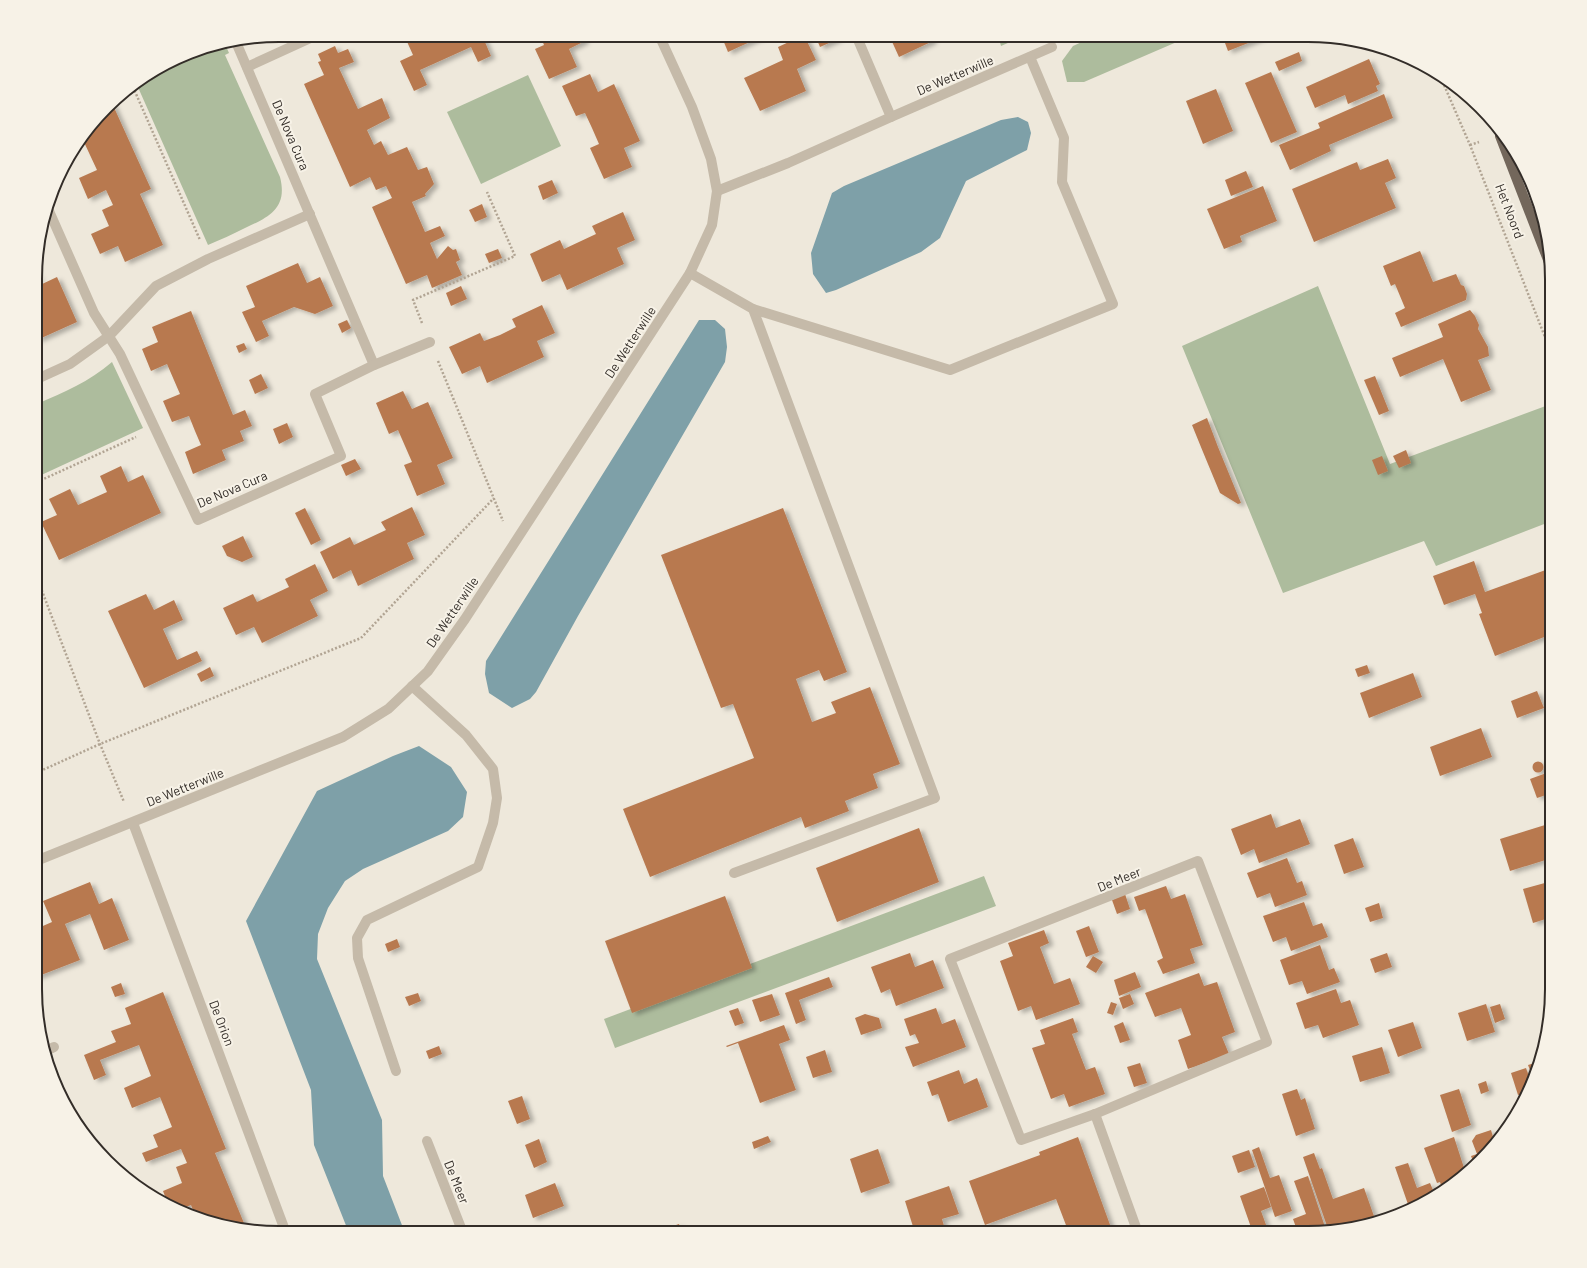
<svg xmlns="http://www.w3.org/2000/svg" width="1587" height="1268" font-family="Barlow,sans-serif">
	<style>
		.green { fill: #adbc9d }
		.water { fill: #7ea0a8 }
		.building { fill: #b87950; filter: url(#shadow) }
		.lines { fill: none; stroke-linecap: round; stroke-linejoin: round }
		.path { stroke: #b1a493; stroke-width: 2.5; stroke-dasharray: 2 2; stroke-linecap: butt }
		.minor { stroke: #c5baa9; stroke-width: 10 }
		.major { stroke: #73675b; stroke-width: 10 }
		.labels { text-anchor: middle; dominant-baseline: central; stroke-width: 4; stroke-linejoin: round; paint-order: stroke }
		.street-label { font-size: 13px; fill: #332d28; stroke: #f7f2e7 }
		.rim { fill: none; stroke: #332d28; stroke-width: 2 }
	</style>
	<defs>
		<filter id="shadow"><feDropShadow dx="4.5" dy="2.5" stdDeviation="2" flood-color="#0004"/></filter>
	</defs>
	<rect width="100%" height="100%" fill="#eee8db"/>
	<g class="green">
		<path d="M998,35H1026L1001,46Z"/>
		<path d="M1097,35H1193L1084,82H1067L1062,61L1073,46Z"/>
		<path d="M225,44L229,53L225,55L280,177C288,208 269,217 245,228C233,234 220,240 208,245L137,85L200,48Z"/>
		<path d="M528,75L561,146L481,184L447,112Z"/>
		<path d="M1318,286L1390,464L1551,404L1552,521L1436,566L1424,541L1283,593L1182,346Z"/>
		<path d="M112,362L143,428L37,477V404C64,392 89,382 112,362Z"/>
		<path d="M984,876L996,906L615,1048L604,1019Z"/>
	</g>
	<g class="water">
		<path d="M1018,117L1028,122L1031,133L1027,150L966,181L940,238L921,252L836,290L826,293L813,274L811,253L832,193L844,186L1001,120Z"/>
		<path d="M699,320H715L725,329L727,347L725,362L578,616L536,692L530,699L512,708L489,693L485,674L486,661Z"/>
		<path d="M419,746L451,767L467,792L463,817L448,831L363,869L345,881L328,908L318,934L317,959L382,1120L383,1176L405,1233H349L314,1145L311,1090L246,921L317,791L393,756Z"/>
	</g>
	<g class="building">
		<path d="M404,35H482L491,56L478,62L471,47L420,70L427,85L414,91L400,61L413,55Z"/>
		<path d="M540,35H582L585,41L569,49L577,67L549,79L535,49L544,45Z"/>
		<path d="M721,35H765L728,52Z"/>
		<path d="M804,35L816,60L797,69L806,91L760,111L744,78L783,60L778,47Z"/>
		<path d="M815,35H836L838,39L820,47Z"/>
		<path d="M889,35H930L933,41L899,57Z"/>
		<path d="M1222,35H1266V36L1228,51Z"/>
		<path d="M335,46L338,53L348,49L354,62L339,68L358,109L382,98L390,118L367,130L374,145L381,141L388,155L407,147L418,170L427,167L434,184L425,194L426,196L412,202L425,232L440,226L445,236L430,243L437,259L448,246L453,250L456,249L460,260L456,262L462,275L432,288L427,275L406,284L372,207L392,198L386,186L376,190L370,177L350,187L304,84L324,75L318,62L321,61L318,54Z"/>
		<path d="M1299,52L1302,61L1279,71L1275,62Z"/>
		<path d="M1369,59L1380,84L1376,86L1378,91L1348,104L1345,95L1315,108L1306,87Z"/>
		<path d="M1271,72L1297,132L1271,143L1245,83Z"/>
		<path d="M590,74L598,92L614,84L640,141L624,148L632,167L604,179L590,148L599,144L592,128L585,113L576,116L562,86Z"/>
		<path d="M1216,89L1233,131L1203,144L1186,101Z"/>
		<path d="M1384,94L1393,118L1329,145L1331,151L1290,170L1279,145L1320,128L1318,123Z"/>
		<path d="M112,103L151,189L140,194L163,245L125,262L118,246L100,254L91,234L109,226L102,210L113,205L106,190L88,199L79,178L97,170L83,140L81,141Z"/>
		<path d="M1388,159L1396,178L1385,183L1396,208L1314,242L1292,189L1357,162L1360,170Z"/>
		<path d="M1246,171L1253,187L1231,196L1225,180Z"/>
		<path d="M552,180L558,193L543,200L538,186Z"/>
		<path d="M1263,186L1277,221L1240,236L1242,242L1224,249L1207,209Z"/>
		<path d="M482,204L487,217L475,222L469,210Z"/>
		<path d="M623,212L635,240L617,248L624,264L567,290L560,274L542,282L530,254L560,240L564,249L596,234L592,226Z"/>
		<path d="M498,249L502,258L489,263L485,254Z"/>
		<path d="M1420,251L1433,282L1456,274L1461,285L1464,286L1467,294L1466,300L1401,327L1395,313L1405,308L1395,284L1391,286L1383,266Z"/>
		<path d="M298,263L307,283L320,277L333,306L315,314L294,307L262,321L269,336L256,342L242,312L255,307L246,286Z"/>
		<path d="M37,273L40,279H37L40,285L57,277L77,322L37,340Z"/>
		<path d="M461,286L467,299L451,306L446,293Z"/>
		<path d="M542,305L555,333L537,341L544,357L487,383L480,366L462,374L449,347L480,333L484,341L500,335L516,327L512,319Z"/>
		<path d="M1470,310L1475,316L1479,325L1478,329L1488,347L1489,356L1478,360L1491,390L1461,402L1443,359L1400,377L1392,358L1443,337L1438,324Z"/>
		<path d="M191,311L233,415L245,410L252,426L240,431L244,441L222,450L226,460L193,474L185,452L201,445L195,431L189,416L172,422L163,401L180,394L167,364L151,371L142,349L158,342L152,327Z"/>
		<path d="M347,320L351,328L342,333L338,324Z"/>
		<path d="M244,343L247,349L239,353L236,346Z"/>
		<path d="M261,374L268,388L255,394L249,380Z"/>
		<path d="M1375,376L1389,411L1379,415L1364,380Z"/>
		<path d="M403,391L412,409L428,402L453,458L437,465L445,484L417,496L404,465L412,462L398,430L389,434L376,403Z"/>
		<path d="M1207,418L1218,447L1241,503L1238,504L1220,493L1203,452L1192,425Z"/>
		<path d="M287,423L293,437L279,444L273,429Z"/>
		<path d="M1406,450L1411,463L1399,468L1393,456Z"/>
		<path d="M1382,456L1388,471L1378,475L1372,460Z"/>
		<path d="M355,459L361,469L346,476L341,465Z"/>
		<path d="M121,466L128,482L143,475L161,513L59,560L41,522L57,515L49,499L70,489L78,505L107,492L100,476Z"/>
		<path d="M412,507L425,535L407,543L414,559L358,586L351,570L333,579L320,552L350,537L354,545L386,530L381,522Z"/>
		<path d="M305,508L321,540L311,545L295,513Z"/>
		<path d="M783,508L847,672L824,681L819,670L796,679L812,722L836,713L831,702L870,687L900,764L873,774L878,788L845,801L849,811L805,828L801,817L650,877L623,809L754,758L733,704L721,708L661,555Z"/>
		<path d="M243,536L253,557L242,562L227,556L222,546Z"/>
		<path d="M1474,561L1485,592L1551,568L1552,634L1495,656L1479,614L1482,613L1475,594L1444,605L1433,576Z"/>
		<path d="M315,564L328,591L310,600L318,616L262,643L254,627L236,635L223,608L253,594L257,602L289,587L285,579Z"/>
		<path d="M146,594L154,610L174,600L183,620L163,629L177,660L197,651L202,661L144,688L108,611Z"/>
		<path d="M1367,665L1370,673L1358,677L1355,669Z"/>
		<path d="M210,667L214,676L201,682L197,674Z"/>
		<path d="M1413,673L1422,697L1369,718L1360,693Z"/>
		<path d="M1537,691L1544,708L1517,718L1511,701Z"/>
		<path d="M1481,728L1492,757L1440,776L1430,747Z"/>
		<circle cx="1538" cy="767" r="5.5"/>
		<path d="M1552,771V793L1537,798L1530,779Z"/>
		<path d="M1552,807V825H1551L1546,809Z"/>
		<path d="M1271,814L1276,828L1300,819L1310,844L1259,863L1254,849L1241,855L1231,829Z"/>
		<path d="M1545,825L1552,847V858L1510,871L1500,839Z"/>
		<path d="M919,828L939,882L837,922L816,868Z"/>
		<path d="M1353,838L1364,867L1344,874L1334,845Z"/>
		<path d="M1287,858L1297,883L1302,881L1307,895L1275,907L1270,893L1257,898L1247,873Z"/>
		<path d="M1552,881V917L1533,923L1523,889Z"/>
		<path d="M90,882L99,904L112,898L129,940L104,950L90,914L65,924L80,960L36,977V929L52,922L43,901Z"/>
		<path d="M1166,886L1171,899L1185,894L1203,945L1190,949L1195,963L1163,974L1157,961L1163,958L1145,909L1139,911L1134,897Z"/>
		<path d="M1125,894L1130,909L1117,914L1112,900Z"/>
		<path d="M725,896L752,968L632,1013L605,941Z"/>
		<path d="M1304,902L1313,926L1322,923L1328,937L1291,951L1286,937L1273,942L1263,916Z"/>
		<path d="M1379,903L1383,918L1370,922L1365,908Z"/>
		<path d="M1089,926L1099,952L1086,957L1076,931Z"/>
		<path d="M1044,930L1049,943L1040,947L1054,984L1070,978L1080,1004L1036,1020L1031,1006L1018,1011L1000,961L1013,956L1008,943Z"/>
		<path d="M397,939L400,947L388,952L385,944Z"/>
		<path d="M1320,945L1329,970L1334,968L1340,982L1307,994L1302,981L1289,985L1280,960Z"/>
		<path d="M910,953L915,967L933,960L944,988L896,1006L890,989L881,993L871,967Z"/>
		<path d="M1387,953L1392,967L1375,973L1370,959Z"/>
		<path d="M1093,956L1103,962L1096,973L1086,967Z"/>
		<path d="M1135,972L1141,987L1119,996L1114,980Z"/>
		<path d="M1199,973L1204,986L1217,982L1235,1032L1222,1037L1229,1054L1188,1069L1178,1040L1191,1035L1181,1008L1155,1017L1145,993Z"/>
		<path d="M829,977L833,987L799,1000L806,1020L796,1024L785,993Z"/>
		<path d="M121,983L125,994L115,997L111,987Z"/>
		<path d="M1336,989L1341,1003L1350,1000L1359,1025L1323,1038L1318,1025L1305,1029L1296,1003Z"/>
		<path d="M163,992L226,1149L215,1153L246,1228L196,1217L191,1205L178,1210L168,1204L163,1191L182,1183L176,1167L187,1163L181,1149L146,1162L142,1153L158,1147L153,1135L172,1127L160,1097L132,1108L124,1088L151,1076L139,1045L100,1060L106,1075L94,1080L84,1055L116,1042L111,1031L131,1024L125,1008Z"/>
		<path d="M418,993L421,1001L409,1006L405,997Z"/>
		<path d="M772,994L780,1015L760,1022L752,1000Z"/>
		<path d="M1130,994L1134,1004L1123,1009L1119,998Z"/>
		<path d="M1111,1002L1117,1004L1113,1015L1107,1013Z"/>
		<path d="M1486,1004L1495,1032L1467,1041L1458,1013Z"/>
		<path d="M1500,1004L1505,1019L1495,1023L1490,1007Z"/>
		<path d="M738,1008L744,1023L735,1026L729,1011Z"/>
		<path d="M936,1008L942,1024L955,1019L966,1047L913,1067L905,1047L919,1043L915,1034L910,1036L904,1019Z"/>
		<path d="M865,1014L879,1018L882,1028L861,1035L855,1018Z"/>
		<path d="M1073,1018L1078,1032L1072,1034L1086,1070L1095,1067L1105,1094L1069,1107L1064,1094L1051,1099L1032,1048L1045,1044L1040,1030Z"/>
		<path d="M1123,1022L1130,1040L1120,1043L1114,1026Z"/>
		<path d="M1413,1022L1422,1048L1398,1057L1388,1030Z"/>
		<path d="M784,1025L790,1040L779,1044L796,1090L760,1103L738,1043L727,1047L726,1046Z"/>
		<path d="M439,1046L442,1054L429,1059L426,1051Z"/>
		<path d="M1382,1047L1390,1073L1360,1082L1352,1056Z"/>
		<path d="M825,1050L832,1072L813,1078L806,1057Z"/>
		<path d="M1538,1062L1536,1073L1534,1081L1528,1065Z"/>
		<path d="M1140,1063L1147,1083L1134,1087L1127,1067Z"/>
		<path d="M1526,1068L1532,1085L1527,1093L1518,1095L1511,1073Z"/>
		<path d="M959,1070L964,1084L977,1078L988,1107L948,1122L938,1094L932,1096L927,1082Z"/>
		<path d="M1486,1081L1489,1091L1481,1094L1478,1084Z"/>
		<path d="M1297,1089L1301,1100L1305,1098L1315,1129L1296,1136L1282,1094Z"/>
		<path d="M1459,1089L1471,1125L1452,1132L1440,1095Z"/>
		<path d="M522,1096L530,1119L517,1124L508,1101Z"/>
		<path d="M1491,1130L1495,1144L1491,1150L1475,1166L1471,1156L1477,1154L1472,1141L1476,1135Z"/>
		<path d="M768,1136L771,1142L754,1149L752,1142Z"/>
		<path d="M1078,1137L1113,1233H1069L1056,1199L985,1225L969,1181L1040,1155L1039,1152Z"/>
		<path d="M1454,1137L1466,1174L1456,1183L1443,1191L1440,1182L1437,1183L1424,1148Z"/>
		<path d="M539,1139L547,1162L534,1168L525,1145Z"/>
		<path d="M1259,1147L1270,1178L1279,1175L1292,1211L1275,1217L1252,1150Z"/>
		<path d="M878,1149L890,1183L861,1193L850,1159Z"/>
		<path d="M1249,1150L1255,1167L1238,1173L1232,1156Z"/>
		<path d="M1314,1153L1320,1169L1322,1168L1333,1199L1364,1188L1375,1219L1328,1229L1303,1157Z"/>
		<path d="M1408,1163L1417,1188L1430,1183L1435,1195L1410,1210L1395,1167Z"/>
		<path d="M1308,1176L1325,1227L1323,1228V1230L1308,1233H1298L1293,1219L1306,1214L1294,1181Z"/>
		<path d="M555,1183L564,1206L533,1218L525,1195Z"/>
		<path d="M949,1186L959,1214L942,1219L946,1233H915L905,1201Z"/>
		<path d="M1264,1187L1271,1207L1261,1211L1269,1233H1253L1240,1196Z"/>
		<path d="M679,1224L682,1233H659L658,1231Z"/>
		<path d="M572,1226L575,1233H559L558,1231Z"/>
	</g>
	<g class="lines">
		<g class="path">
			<path d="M1441,78L1470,145L1552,355"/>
			<path d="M133,87L200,240"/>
			<path d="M1470,145L1479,142"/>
			<path d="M422,323L413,300L515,256L487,192"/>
			<path d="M438,361L503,521"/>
			<path d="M37,482L136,437"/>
			<path d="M36,575L100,744L124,802"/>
			<path d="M36,773L100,744L361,638L494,498"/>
		</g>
		<g class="minor">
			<path d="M856,35L891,117"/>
			<path d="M236,42L374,365"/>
			<path d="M247,67L317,35"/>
			<path d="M717,191L788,163L891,117L1052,47"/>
			<path d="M49,211L94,313L120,354L198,520L341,456L315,394L374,365L430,342"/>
			<path d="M690,273L753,309L935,798L734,873"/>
			<path d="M753,309L950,370L1113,304L1062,182L1064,138L1030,57"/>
			<path d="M37,379L70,364L109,336L156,286L208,259L310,214"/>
			<path d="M133,823L286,1233"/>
			<path d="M36,861L343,737L388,709L428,671L465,619L690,273L712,225L717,191L711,159L692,107L659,35"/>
			<path d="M1198,861L1267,1042L1095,1114L1021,1140L950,959Z"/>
			<path d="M48,1050L54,1047"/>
			<path d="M396,1071L358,958L357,938L367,920L478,867L493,823L497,798L493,769L466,735L412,686"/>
			<path d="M1095,1114L1138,1233"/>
			<path d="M427,1141L463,1233"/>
		</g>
		<path class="major" d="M1500,136L1550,265"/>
	</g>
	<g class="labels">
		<g class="street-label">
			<text transform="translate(955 75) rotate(-23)">De Wetterwille</text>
			<text transform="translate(291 135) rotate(67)">De Nova Cura</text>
			<text transform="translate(1510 211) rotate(69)">Het Noord</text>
			<text transform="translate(630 342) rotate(-57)">De Wetterwille</text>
			<text transform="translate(232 489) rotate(-23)">De Nova Cura</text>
			<text transform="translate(452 612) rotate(-56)">De Wetterwille</text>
			<text transform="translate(185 787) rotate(-22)">De Wetterwille</text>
			<text transform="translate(1119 879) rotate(-22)">De Meer</text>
			<text transform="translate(222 1023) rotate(69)">De Orion</text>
			<text transform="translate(457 1182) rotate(68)">De Meer</text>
		</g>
	</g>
	<path d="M0 0H1587V1268H0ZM279 42H1308A237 237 0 0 1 1545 279V989A237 237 0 0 1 1308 1226H279A237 237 0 0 1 42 989V279A237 237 0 0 1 279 42Z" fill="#f7f2e7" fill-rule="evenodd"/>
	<path class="rim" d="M279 42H1308A237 237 0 0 1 1545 279V989A237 237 0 0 1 1308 1226H279A237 237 0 0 1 42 989V279A237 237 0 0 1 279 42Z"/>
</svg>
